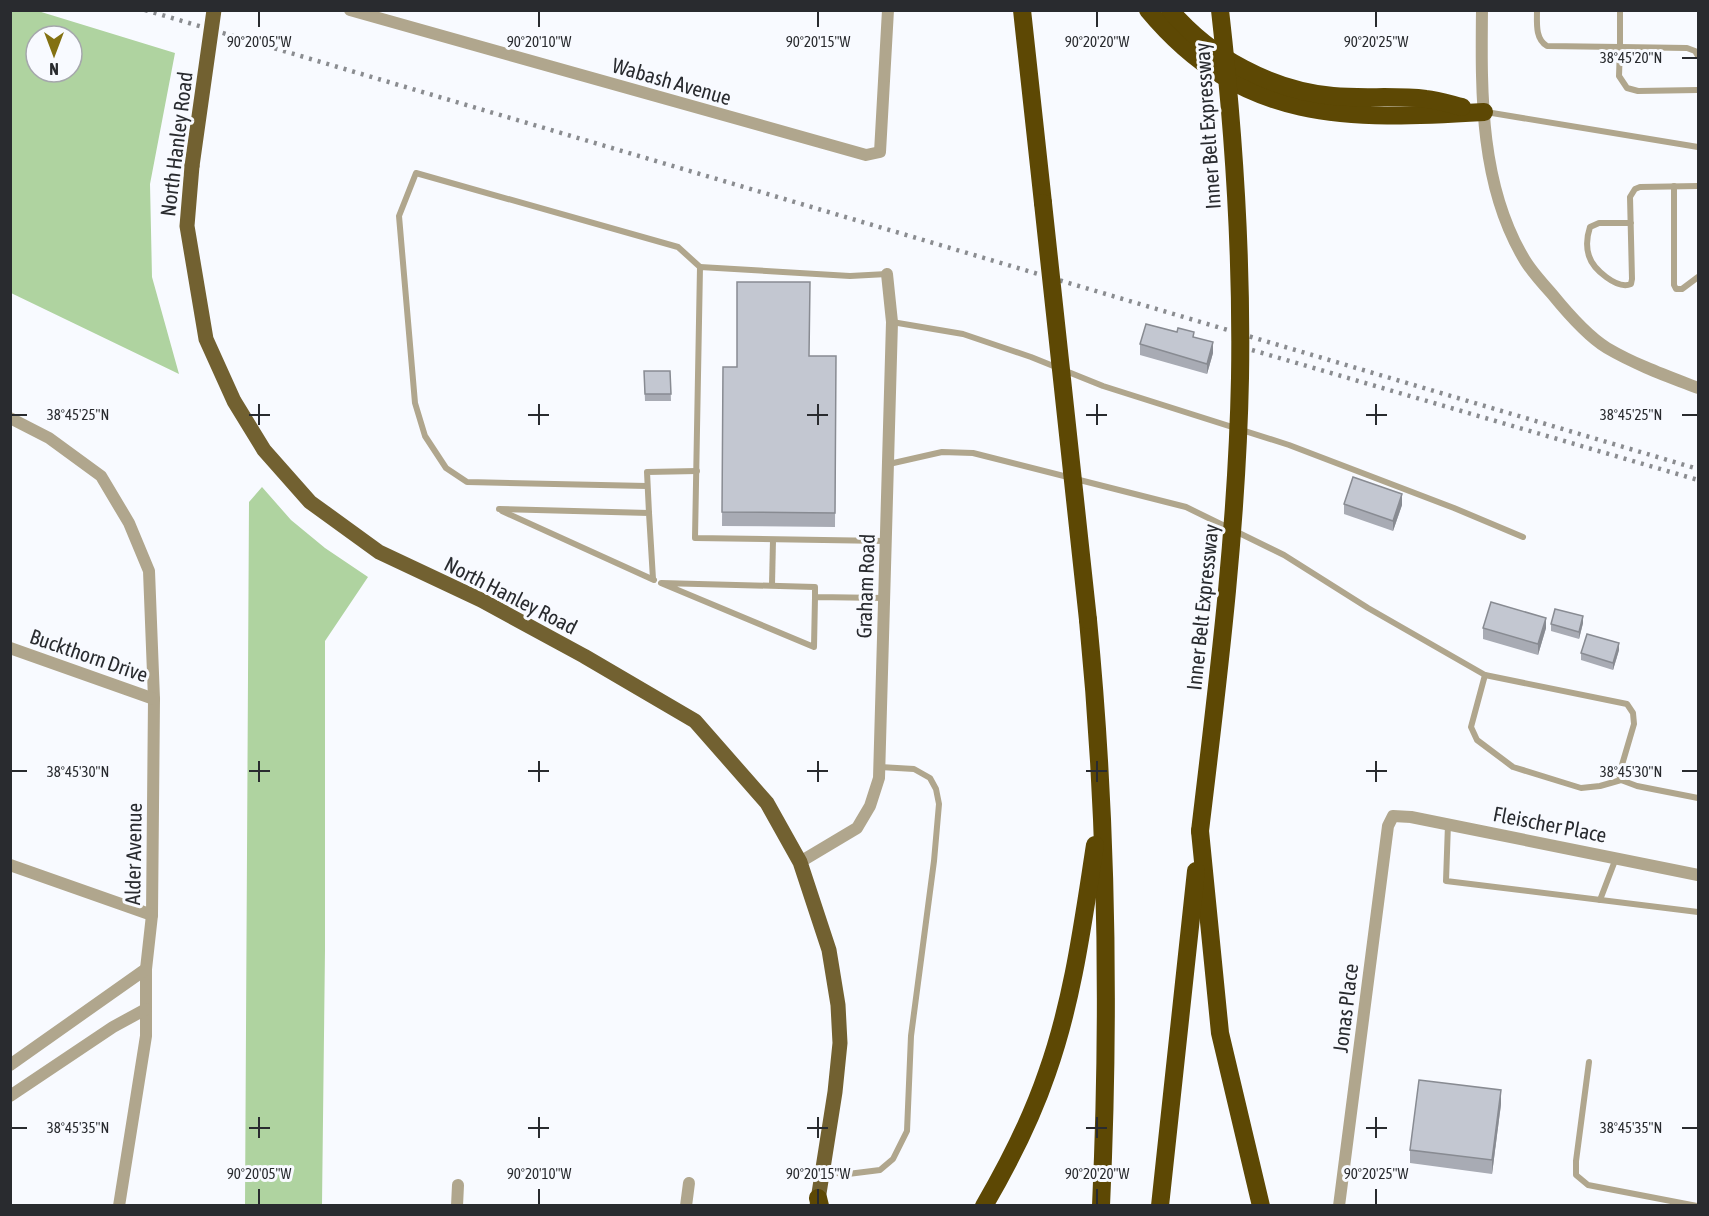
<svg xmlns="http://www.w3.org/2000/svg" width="1709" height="1216" font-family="'Asap Condensed',sans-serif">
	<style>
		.green { fill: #afd3a0; fill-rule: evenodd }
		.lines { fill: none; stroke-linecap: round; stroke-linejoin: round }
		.lane { stroke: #b0a68d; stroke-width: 6 }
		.street { stroke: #b0a68d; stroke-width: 12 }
		.primary { stroke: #726131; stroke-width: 15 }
		.highway { stroke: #5d4804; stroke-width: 18 }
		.rail { stroke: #8a8c90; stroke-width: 4.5; stroke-dasharray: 3 6; stroke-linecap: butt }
		.primary-bridge { stroke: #726131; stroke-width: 15 }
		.highway-bridge { stroke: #5d4804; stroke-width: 18 }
		.wall { fill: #a8abb4 }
		.shaded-wall { fill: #888b92 }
		.building { fill: #c3c7d1; stroke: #888b92; stroke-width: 1.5 }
		.ticks { fill: none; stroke: #292b2f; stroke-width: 2 }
		.labels { text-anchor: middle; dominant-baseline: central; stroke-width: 6; stroke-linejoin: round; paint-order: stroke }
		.street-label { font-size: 21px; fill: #292b2f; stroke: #f8faff }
		.ticks-label { font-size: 15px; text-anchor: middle; fill: #292b2f; stroke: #f8faff; stroke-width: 6; stroke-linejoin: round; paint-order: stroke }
	</style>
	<rect width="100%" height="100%" fill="#f8faff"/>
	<g class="green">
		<path d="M10,11H38L175,53L150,184L152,277L179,374L11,293ZM36,36H72V72H36Z"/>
		<path d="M262,487L291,520L325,548L368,577L325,641V950L322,1205H245L249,502Z"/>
	</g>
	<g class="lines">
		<g class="lane">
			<path d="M1537,10C1537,23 1535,39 1547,46L1620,47V10"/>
			<path d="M1698,56L1695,51L1687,48L1620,47L1619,76L1627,88L1638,91L1698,90"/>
			<path d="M1486,112L1698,147"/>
			<path d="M1674,186V285L1676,289H1682L1698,277"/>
			<path d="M1631,223H1599L1590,227C1587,236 1586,247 1589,256C1593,269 1617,290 1631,284L1632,279L1630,197L1635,189L1640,187L1698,186"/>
			<path d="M892,322L963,334L1031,357L1103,386L1289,445L1454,508L1523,537"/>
			<path d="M889,464L942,452L973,453L1186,507L1284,555L1368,608L1485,675L1627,704L1633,713L1634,724L1619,775L1621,780L1637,786L1698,798"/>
			<path d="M647,486L467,482L446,468L425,436L415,403L399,216L416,173L678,247L700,267"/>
			<path d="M499,509L649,513L653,579"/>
			<path d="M502,511L654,580"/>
			<path d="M649,513L647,472L697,471"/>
			<path d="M885,541L695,538L700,267L850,276L887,274"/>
			<path d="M772,585L773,540"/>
			<path d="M815,597L814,647L661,583L815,587V597L884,598"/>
			<path d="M1485,675L1471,727L1477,740L1513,767L1581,788L1600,786L1621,780"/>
			<path d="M1448,824L1446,881L1698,912"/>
			<path d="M1600,900L1616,858"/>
			<path d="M1589,1062L1576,1161V1175L1588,1185L1697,1206"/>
			<path d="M823,1172L848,1174L880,1170L893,1159L907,1131L911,1036L934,861L939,804L936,789L930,778L914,769L880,767"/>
		</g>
		<g class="street">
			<path d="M350,10L866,155L880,152L888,10"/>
			<path d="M1482,10C1481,95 1480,188 1526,262C1533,273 1543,284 1552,294C1565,310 1589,337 1607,348C1636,365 1667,376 1698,388"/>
			<path d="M10,418L49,438L101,476L129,523L149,571L154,699L152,915L146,969V1036L119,1206"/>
			<path d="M10,648L154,699"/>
			<path d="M800,862L857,828L870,806L879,778L892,322L887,274"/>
			<path d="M10,865L152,915"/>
			<path d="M10,1065L146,969"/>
			<path d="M10,1096L113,1027L146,1009"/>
			<path d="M457,1206L458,1185"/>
			<path d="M686,1206L689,1183"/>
			<path d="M1339,1206L1388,826L1393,816L1411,817L1698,875"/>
		</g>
		<path class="primary" d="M192,166L187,226L206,339L234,401L264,450L310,502L379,552L481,600L584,656L695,721L767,803L800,862L829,950L838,1005L840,1043L835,1092L817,1206"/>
		<g class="highway">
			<path d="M1022,10L1043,203"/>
			<path d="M1148,10C1243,124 1348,120 1484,112"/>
			<path d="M1170,10C1211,58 1271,90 1333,96C1364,99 1395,95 1426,99C1438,100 1450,104 1462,107"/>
			<path d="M1088,620C1107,814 1110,1010 1101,1206"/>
			<path d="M1200,831L1220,1033L1261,1206"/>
			<path d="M818,1198L820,1206"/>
			<path d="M984,1206C1009,1163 1031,1120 1047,1073C1073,1000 1083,922 1095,845"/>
			<path d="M1160,1206L1196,871"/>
		</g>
		<g class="rail">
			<path d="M145,10L1698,469"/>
			<path d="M1252,350L1698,480"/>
		</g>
		<path class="primary-bridge" d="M192,166L214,10"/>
		<g class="highway-bridge">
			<path d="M1043,203L1088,620"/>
			<path d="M1200,831C1218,680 1237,530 1240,378C1242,255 1234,133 1220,10"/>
		</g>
	</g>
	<g class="wall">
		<path d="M1194,337L1213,353L1207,374L1140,355V344Z"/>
		<path d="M809,356H836L835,527L722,526L723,367H737Z"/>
		<path d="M644,371H670L671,401H645Z"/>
		<path d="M1344,504L1402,505L1393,531L1344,514Z"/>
		<path d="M1583,623L1579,639L1551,631V624Z"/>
		<path d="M1483,628H1546L1538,655L1483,639Z"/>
		<path d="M1619,650L1613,670L1581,660V653Z"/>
		<path d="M1501,1104L1492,1174L1410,1163V1150Z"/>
	</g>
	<g class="shaded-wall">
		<path d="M1213,342V353L1207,374V364Z"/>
		<path d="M1402,494V505L1393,531V521Z"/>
		<path d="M1583,616V623L1579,639V632Z"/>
		<path d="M1546,618V628L1538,655V644Z"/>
		<path d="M1619,643V650L1613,670V663Z"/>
		<path d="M1501,1090V1104L1492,1174V1160Z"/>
	</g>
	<g class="building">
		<path d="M737,282H810L809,356H836L835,513L722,512L723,367H737Z"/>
		<path d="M1146,324L1177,332L1178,328L1194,332L1193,337L1213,342L1207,364L1140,344Z"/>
		<path d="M644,371H670L671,394H645Z"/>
		<path d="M1353,477L1402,494L1393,521L1344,504Z"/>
		<path d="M1491,602L1546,618L1538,644L1483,628Z"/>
		<path d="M1555,609L1583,616L1579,632L1551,624Z"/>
		<path d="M1587,634L1619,643L1613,663L1581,653Z"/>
		<path d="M1419,1080L1501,1090L1492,1160L1410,1150Z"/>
	</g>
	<path class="ticks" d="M259,12V27M539,12V27M818,12V27M1097,12V27M1376,12V27M1682,58H1697M259,404V425M539,404V425M818,404V425M1097,404V425M1376,404V425M12,415H27M249,415H270M528,415H549M807,415H828M1086,415H1107M1366,415H1387M1682,415H1697M259,761V782M539,761V782M818,761V782M1097,761V782M1376,761V782M12,771H27M249,771H270M528,771H549M807,771H828M1086,771H1107M1366,771H1387M1682,771H1697M259,1117V1138M539,1117V1138M818,1117V1138M1097,1117V1138M1376,1117V1138M12,1128H27M249,1128H270M528,1128H549M807,1128H828M1086,1128H1107M1366,1128H1387M1682,1128H1697M259,1189V1204M539,1189V1204M818,1189V1204M1097,1189V1204M1376,1189V1204"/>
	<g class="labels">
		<g class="street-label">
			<text transform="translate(672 81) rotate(16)">Wabash Avenue</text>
			<text transform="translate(1207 126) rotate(-94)">Inner Belt Expressway</text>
			<text transform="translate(176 144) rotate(-83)">North Hanley Road</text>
			<text transform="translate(865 586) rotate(-88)">Graham Road</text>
			<text transform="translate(511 595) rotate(27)">North Hanley Road</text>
			<text transform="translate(1202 607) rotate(-84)">Inner Belt Expressway</text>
			<text transform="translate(89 655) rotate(19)">Buckthorn Drive</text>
			<text transform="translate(1550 824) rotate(11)">Fleischer Place</text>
			<text transform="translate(133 854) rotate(-89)">Alder Avenue</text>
			<text transform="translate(1345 1008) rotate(-83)">Jonas Place</text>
		</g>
	</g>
	<g class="ticks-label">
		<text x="259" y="47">90°20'05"W</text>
		<text x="539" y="47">90°20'10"W</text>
		<text x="818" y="47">90°20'15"W</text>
		<text x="1097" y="47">90°20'20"W</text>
		<text x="1376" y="47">90°20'25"W</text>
		<text x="1631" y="63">38°45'20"N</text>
		<text x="1631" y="420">38°45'25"N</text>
		<text x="78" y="420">38°45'25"N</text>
		<text x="1631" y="777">38°45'30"N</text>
		<text x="78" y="777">38°45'30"N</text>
		<text x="1631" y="1133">38°45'35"N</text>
		<text x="78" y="1133">38°45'35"N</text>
		<text x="259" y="1179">90°20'05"W</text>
		<text x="539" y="1179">90°20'10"W</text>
		<text x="818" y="1179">90°20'15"W</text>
		<text x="1097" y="1179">90°20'20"W</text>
		<text x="1376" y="1179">90°20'25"W</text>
	</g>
	<rect width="1709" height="1216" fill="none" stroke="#292b2f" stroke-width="24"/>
	<g transform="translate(54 54) rotate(180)"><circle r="28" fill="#f8faff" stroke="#a5a7ac" stroke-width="1.5"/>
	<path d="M0-4.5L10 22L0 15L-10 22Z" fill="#837112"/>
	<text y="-9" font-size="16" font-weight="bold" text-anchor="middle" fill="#292b2f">N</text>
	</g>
</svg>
